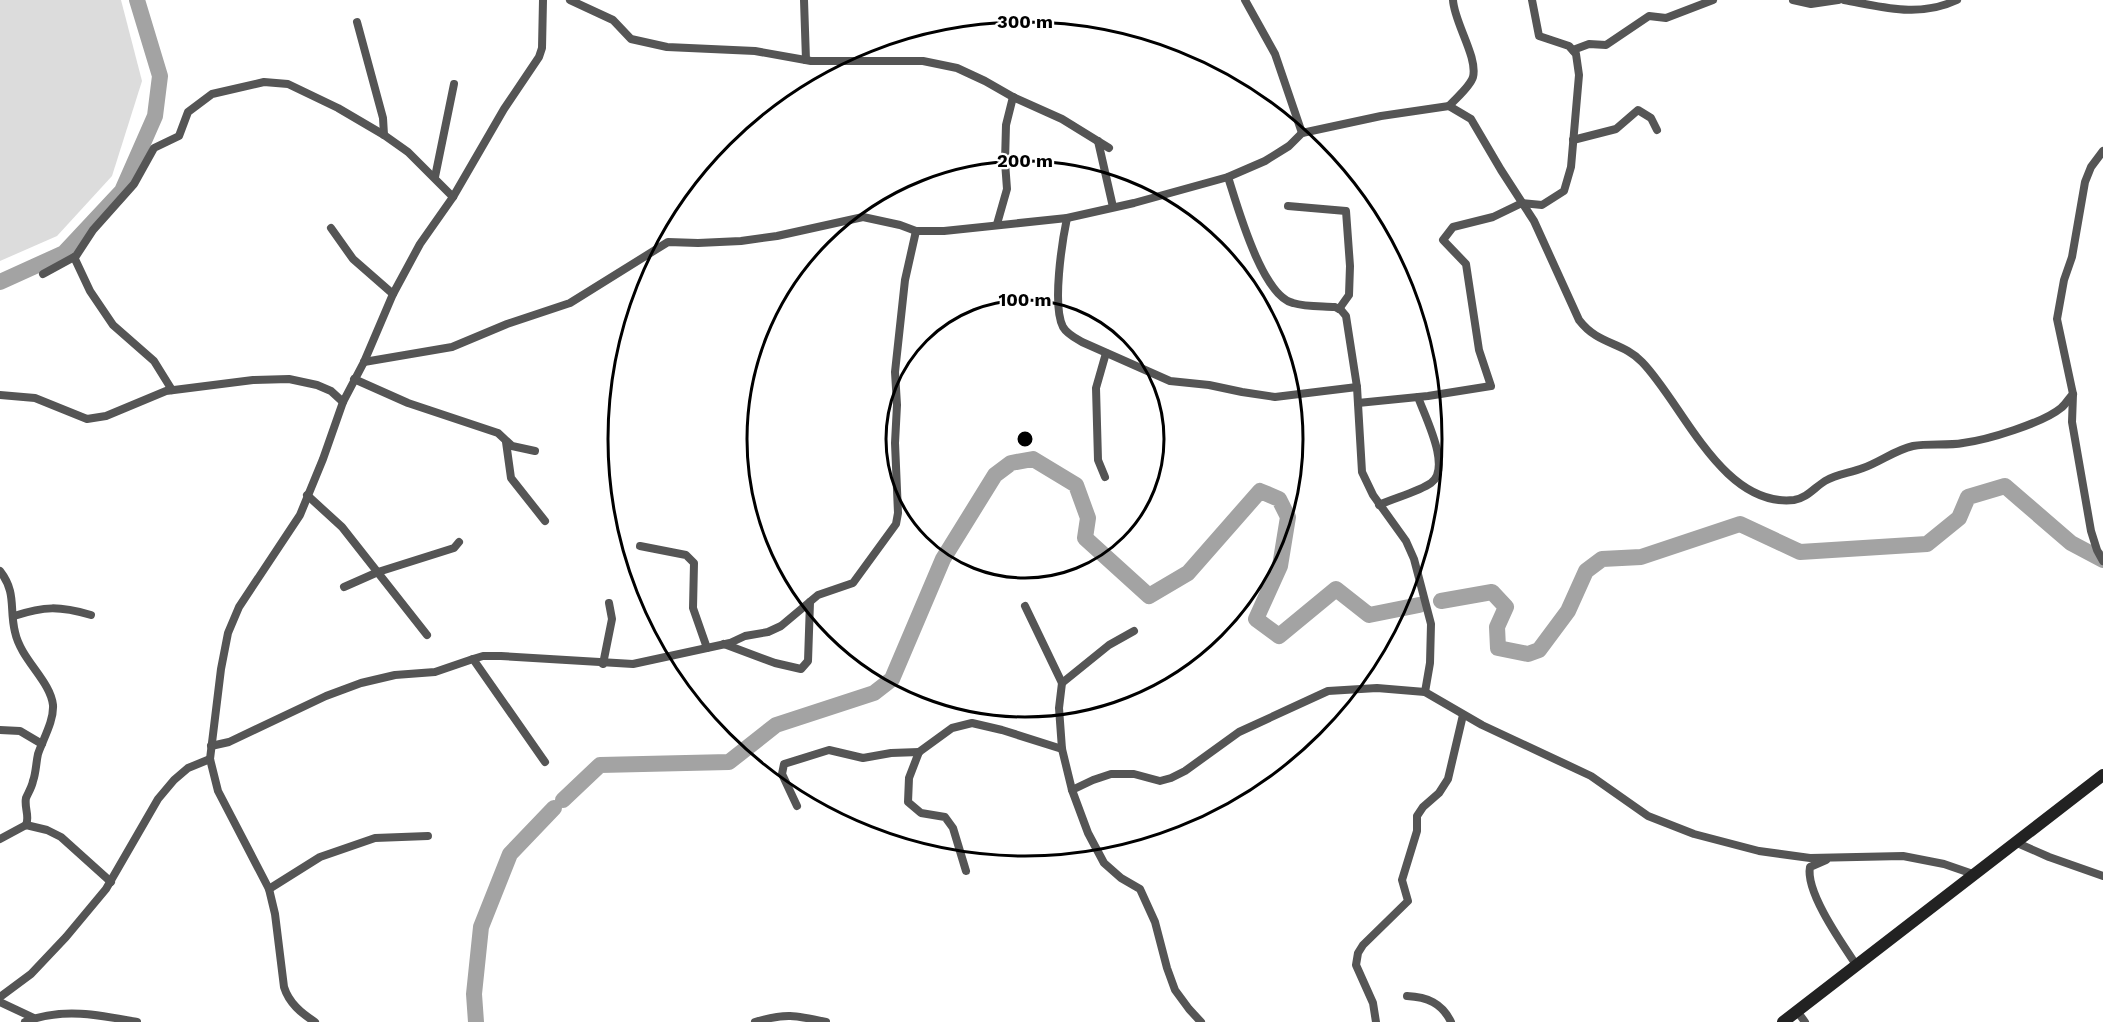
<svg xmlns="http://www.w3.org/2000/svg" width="2103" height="1022" font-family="'Work Sans',sans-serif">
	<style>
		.green { fill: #dcdcdc }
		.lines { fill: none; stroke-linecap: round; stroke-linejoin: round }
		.river { stroke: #a3a3a3; stroke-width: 16 }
		.street { stroke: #555; stroke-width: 8 }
		.secondary { stroke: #222; stroke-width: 12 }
		.ring { fill: none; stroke: #000; stroke-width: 3 }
		.centre { fill: #000; stroke: #fff; stroke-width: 3 }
		.ring-label { font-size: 18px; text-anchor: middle; font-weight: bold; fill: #000; stroke: #fff; stroke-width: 4.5; stroke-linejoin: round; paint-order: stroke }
	</style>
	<rect width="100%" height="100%" fill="#fff"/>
	<path class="green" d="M0,0H121L142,81L112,176L57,236L0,261Z"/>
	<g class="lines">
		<g class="river">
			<path d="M0,282L64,253L122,191L155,116L160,76L137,0"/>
			<path d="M1441,601L1492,592L1506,607L1497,627L1498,648L1528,654L1539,650L1568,611L1586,571L1602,559L1641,557L1740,524L1800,552L1927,544L1959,518L1968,497L2005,486L2071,543L2103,560"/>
			<path d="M563,800L600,765L729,762L776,725L874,693L892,679L943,559L995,475L1011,463L1033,459L1076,485L1088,518L1085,538L1149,596L1188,573L1260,491L1279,499L1288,517L1280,566L1256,619L1279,636L1336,589L1369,615L1419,605"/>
			<path d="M476,1022L474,994L481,927L510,854L554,808"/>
		</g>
		<g class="street">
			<path d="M570,0L613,20L631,39L667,47L755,51L811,61H923L957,68L985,81L1013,97L1062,119L1109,148"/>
			<path d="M804,0L806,60"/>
			<path d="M1245,0L1275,54L1302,133"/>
			<path d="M1793,0L1811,4L1838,0"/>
			<path d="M1844,0C1883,7 1919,18 1957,0"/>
			<path d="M357,22L383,118L384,135"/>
			<path d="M1573,50L1589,44L1606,45L1649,16L1666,18L1713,0"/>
			<path d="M1449,106C1456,98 1470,87 1473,77C1478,57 1454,22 1453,0"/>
			<path d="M1573,140L1616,129L1638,110L1651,118L1657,130"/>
			<path d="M1098,141L1113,207"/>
			<path d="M2103,151L2091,167L2085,182L2072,257L2064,280L2057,319L2073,394L2072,422L2091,531L2097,550L2103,561"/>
			<path d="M435,177L454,84"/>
			<path d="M1228,177C1237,205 1262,296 1293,303C1306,307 1322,306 1335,307L1341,310L1346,316L1357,387L1362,472L1373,495L1406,541L1414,559L1431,624L1430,663L1425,692"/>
			<path d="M1288,206L1346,211L1350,266L1349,295L1339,309"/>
			<path d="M1067,218C1062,242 1052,306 1063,327C1067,334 1075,338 1082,342L1170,381L1209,385L1242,392L1275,397L1357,387"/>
			<path d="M997,224L1007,189L1005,162L1006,125L1013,97"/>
			<path d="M331,228L353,259L393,294"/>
			<path d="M74,257L90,291L113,325L154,361L172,390"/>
			<path d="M43,274L76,256L93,230L134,184L154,148L179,136L188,112L212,94L264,82L288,84L338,108L384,135L408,152L453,197"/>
			<path d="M364,362L452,347L507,324L570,303L668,242L698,243L741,241L777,236L863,217L900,225L916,231H944L1067,218L1134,203L1228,177L1265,161L1289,146L1302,133L1381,116L1449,106L1471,119L1501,170L1534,221L1579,320C1599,346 1622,341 1642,362C1683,404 1722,508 1794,500C1807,498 1814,488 1825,481C1836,474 1850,473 1863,468C1880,462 1895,450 1913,446C1929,443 1947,446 1963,443C1987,440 2043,423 2061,408C2066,404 2069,398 2073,394"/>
			<path d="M354,379L408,403L498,433L512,446L535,451"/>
			<path d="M0,395L35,398L87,419L106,416L166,391L253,380L289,379L317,385L331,391L343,402"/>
			<path d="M1358,403L1428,396L1491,386L1479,350L1466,264L1443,240L1453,227L1493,217L1522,203L1542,205L1564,191L1571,167L1579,75L1576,54L1569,46L1539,36L1532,0"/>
			<path d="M506,442L511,478L545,521"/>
			<path d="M1105,477L1098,460L1096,388L1106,353"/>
			<path d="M307,495L342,527L427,635"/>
			<path d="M1379,505C1394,498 1418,492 1431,483C1452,468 1425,417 1418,397"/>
			<path d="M640,546L686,555L694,563L693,608L707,648"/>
			<path d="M0,571C17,593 9,608 15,632C21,660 50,680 53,705C54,721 43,739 38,754C36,763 36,773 33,781C32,787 28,793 26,798C24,808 30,816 26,825"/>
			<path d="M344,587L378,572L454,548L459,542"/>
			<path d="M1025,606L1062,683"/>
			<path d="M14,616C45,606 59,606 91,615"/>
			<path d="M1134,631L1109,645L1062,683L1059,708L1062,749L1072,790L1088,833L1104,863L1121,878L1140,889L1155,922L1167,968L1175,990L1189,1009L1201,1022"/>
			<path d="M724,644L775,663L801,669L808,661L810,602"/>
			<path d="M473,659L483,656H501L633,664L730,643L745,636L768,632L781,626L818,595L853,583L896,524L898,513L895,443L897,405L895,372L905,280L916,231"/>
			<path d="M603,664L612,619L609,603"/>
			<path d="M0,730L20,731L42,744"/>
			<path d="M211,746L229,742L326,696L361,683L395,675L435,672L473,659L545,762"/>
			<path d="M1072,790L1093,780L1111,774H1134L1160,781L1171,778L1185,771L1239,732L1328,691L1377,688L1425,692L1482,725L1591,776L1648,816L1694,834L1759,851L1810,858L1903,856L1944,864L1973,874"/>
			<path d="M797,806L782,774L784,764L829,750L863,758L891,753L919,752"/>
			<path d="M0,839L26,825L47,830L61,837L111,882"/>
			<path d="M2015,842L2049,857L2103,876"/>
			<path d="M1826,860L1810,867C1805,892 1843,945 1857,966"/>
			<path d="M966,871L953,828L945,817L921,813L908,802L909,778L919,752L952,728L972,723L1002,730L1062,749"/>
			<path d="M269,889L320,857L375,838L428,836"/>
			<path d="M1407,996C1427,997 1442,1003 1451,1022"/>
			<path d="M0,997L31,974L66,937L106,889L158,799L174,780L188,768L210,759"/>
			<path d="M0,1002L34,1018"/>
			<path d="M1797,1011L1805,1022"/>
			<path d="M25,1022C61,1007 101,1015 137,1022"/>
			<path d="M315,1022C301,1013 289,1003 284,987L275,914L269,889L218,791L210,759L221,669L228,633L239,607L300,515L323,459L343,402L364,362L393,294L420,244L453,197L504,109L539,57L542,48L543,0"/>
			<path d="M755,1022C785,1013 795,1015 826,1022"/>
			<path d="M1376,1022L1373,1003L1356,965L1358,953L1363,945L1408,901L1402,880L1417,831V816L1423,807L1439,793L1448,779L1463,715"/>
		</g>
		<path class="secondary" d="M1783,1022L2103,775"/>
	</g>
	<g class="ring">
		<circle cx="1025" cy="439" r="139"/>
		<circle cx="1025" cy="439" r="278"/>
		<circle cx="1025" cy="439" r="417"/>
	</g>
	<circle cx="1025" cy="439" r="9" class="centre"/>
	<g class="ring-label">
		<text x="1025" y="28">300 m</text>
		<text x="1025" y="167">200 m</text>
		<text x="1025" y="306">100 m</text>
	</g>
</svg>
